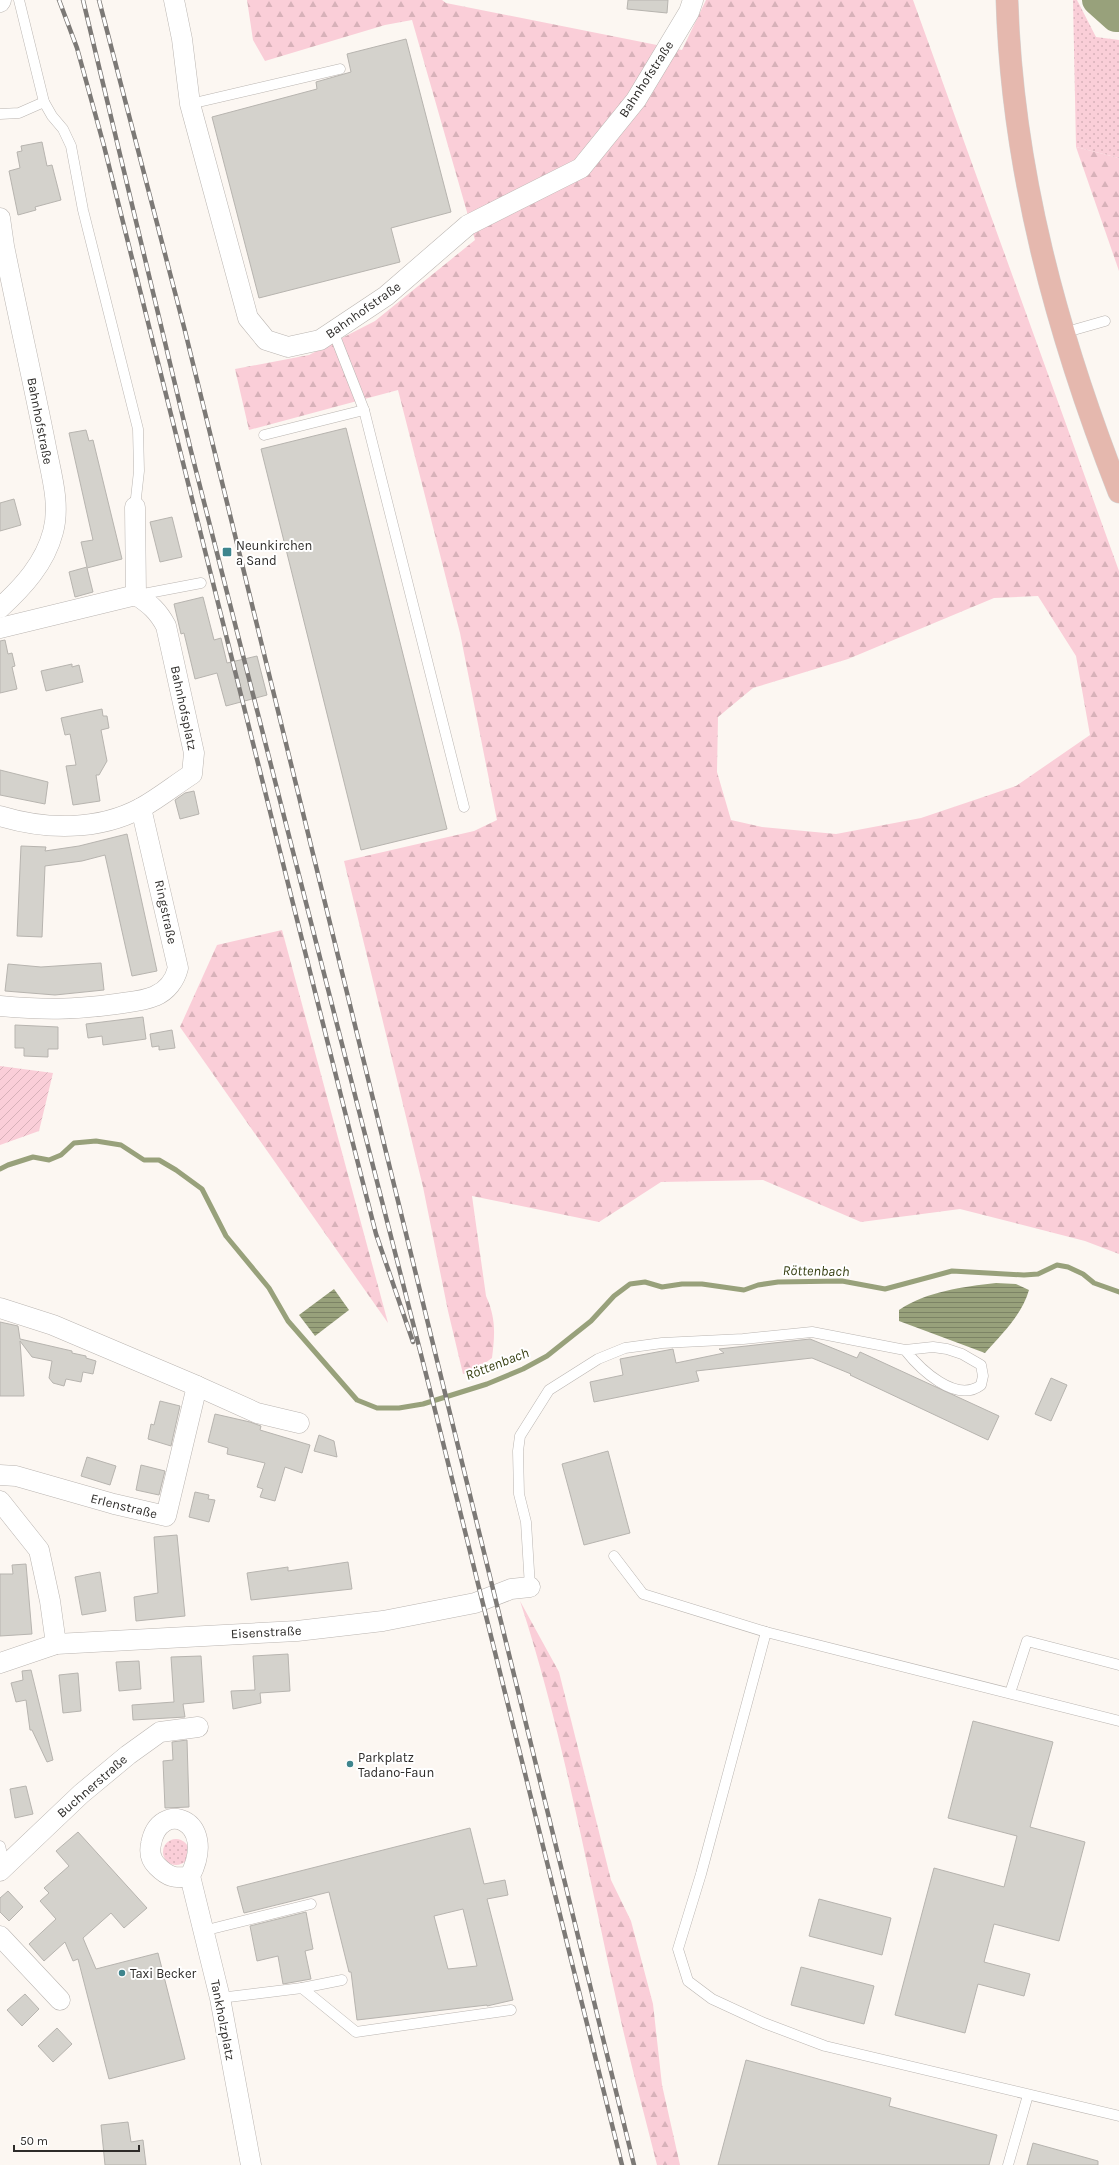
<svg xmlns="http://www.w3.org/2000/svg" width="1119" height="2165" font-family="Karla,sans-serif">
	<style>
		.grass { fill: url(#grass-dots) }
		.forest { fill: url(#forest-firs); fill-rule: evenodd }
		.garden { fill: url(#garden-furrows) }
		.water { fill: url(#water-rules) }
		.lines { fill: none; stroke-linecap: round; stroke-linejoin: round }
		.stream { stroke: #98a17b; stroke-width: 5 }
		.river { stroke: #98a17b; stroke-width: 30 }
		.building { fill: #d4d2cc; stroke: #b7b4af; fill-rule: evenodd }
		.service-casing { stroke: #bab5b1; stroke-width: 11 }
		.minor-casing { stroke: #bab5b1; stroke-width: 21 }
		.primary-casing { stroke: #d5d5d4; stroke-width: 23 }
		.service { stroke: #fff; stroke-width: 10 }
		.minor { stroke: #fff; stroke-width: 20 }
		.primary { stroke: #e5b8ae; stroke-width: 22 }
		.rail-casing { stroke: #7c7976; stroke-width: 4.5 }
		.rail { stroke: #fff; stroke-width: 3; stroke-dasharray: 9; stroke-linecap: butt }
		.poi-dot { fill: #3e858d; stroke: #fff; stroke-width: 1.5 }
		.labels { text-anchor: middle; dominant-baseline: central; stroke-width: 4; stroke-linejoin: round; paint-order: stroke }
		.street-label { font-size: 13px; fill: #2d2b29; stroke: #fff }
		.poi-label { font-size: 13px; fill: #2d2b29; stroke: #fff; text-anchor: start }
		.water-label { font-size: 14px; font-style: italic; fill: #353e10; stroke: #fff }
	</style>
	<defs>
		<pattern id="grass-dots" width="8" height="8" patternUnits="userSpaceOnUse"><rect width="8" height="8" fill="#faced8"/><path d="M2 2h.1M6 6h.1" fill="none" stroke="#d7b1b9" stroke-width="1.8" stroke-linecap="round"/></pattern>
		<pattern id="forest-firs" width="22" height="20" patternUnits="userSpaceOnUse"><rect width="22" height="20" fill="#faced8"/><path d="M5 1l3.5 6h-7zM16 11l3.5 6h-7z" fill="#d7b1b9"/></pattern>
		<pattern id="garden-furrows" width="10" height="10" patternUnits="userSpaceOnUse"><rect width="10" height="10" fill="#faced8"/><path d="M-1 1l2-2M0 10L10 0M9 11l2-2" fill="none" stroke="#d7b1b9"/></pattern>
		<pattern id="water-rules" width="6" height="5" patternUnits="userSpaceOnUse"><rect width="6" height="5" fill="#98a17b"/><path d="M0 2.5h6" fill="none" stroke="#7c8365"/></pattern>
	</defs>
	<rect width="100%" height="100%" fill="#fcf7f2"/>
	<g class="grass">
		<path d="M1073,0H1077L1096,37L1119,40V158L1076,147Z"/>
		<circle cx="176" cy="1852" r="13"/>
	</g>
	<g class="forest">
		<path d="M247,0H442L446,3L682,50L706,0H913L1119,571V1254L1085,1241L960,1209L861,1222L763,1180L661,1182L599,1222L472,1196L486,1296C496,1318 495,1334 492,1358L474,1371L463,1374L448,1311L423,1187L344,861L474,831L497,820L460,633L398,390L249,430L235,369L309,355L375,321L475,240L412,20L385,25L265,61L253,40ZM1038,596L1076,656L1090,735L1016,786L921,818L836,834L762,827L731,820L717,772L718,717L753,688L848,659L994,598Z"/>
		<path d="M1076,147L1119,158V271Z"/>
		<path d="M282,930L388,1323L180,1027L217,945Z"/>
		<path d="M520,1601L559,1672L611,1880L631,1921L653,2004L662,2085L680,2165H657C645,2117 632,2069 621,2021C589,1881 565,1738 520,1601Z"/>
	</g>
	<path class="garden" d="M0,1066L53,1073L39,1131L0,1145Z"/>
	<g class="water">
		<path d="M996,1283L1016,1284L1029,1290C1022,1315 1002,1334 985,1353L899,1321V1310C928,1291 962,1287 996,1283Z"/>
		<path d="M334,1289L349,1310L315,1336L299,1315Z"/>
	</g>
	<g class="lines">
		<path class="stream" d="M0,1169L8,1165L33,1157L49,1160L61,1155L74,1143L96,1141L121,1145L144,1160H159L176,1170L202,1189L226,1236L269,1288L288,1321L357,1400L377,1408H399L423,1404L487,1384L523,1369L547,1356L591,1321L614,1296L630,1284L645,1282L662,1287L682,1284H702L744,1290L758,1285L778,1282L842,1281L885,1289L952,1271L1024,1275L1038,1274L1057,1265L1068,1267L1083,1274L1094,1283L1119,1292"/>
		<path class="river" d="M1097,0L1116,17H1119"/>
	</g>
	<g class="building">
		<path d="M628,0H668L667,13L627,9Z"/>
		<path d="M406,39L451,212L391,228L400,262L259,298L212,117L317,89L316,82L351,72L347,54Z"/>
		<path d="M42,142L47,166L52,165L61,200L35,207L36,210L18,215L9,171L20,168L17,152L22,151L21,146Z"/>
		<path d="M346,428L447,829L361,850L261,449Z"/>
		<path d="M86,430L89,441L93,440L122,559L87,568L93,592L75,597L69,572L87,567L81,542L93,540L69,433Z"/>
		<path d="M14,499L21,525L0,531V503Z"/>
		<path d="M172,517L182,557L160,562L150,522Z"/>
		<path d="M203,597L214,640L221,638L227,663L257,656L267,695L226,706L217,673L195,679L184,633L181,634L174,604Z"/>
		<path d="M5,640L8,654L12,653L15,666L12,667L17,689L0,693V641Z"/>
		<path d="M72,664V667L79,665L83,682L46,691L41,671Z"/>
		<path d="M102,709L103,716H107L109,728L101,730L107,761L99,775H96L100,801L73,805L66,766L76,765L70,734L65,735L61,718Z"/>
		<path d="M0,770L48,782L45,804L0,795Z"/>
		<path d="M194,791L199,814L180,819L175,800L185,793Z"/>
		<path d="M127,834L157,971L132,976L105,855L82,861L45,866L42,937L17,936L21,846L46,847L45,851L79,846Z"/>
		<path d="M101,963L104,990L55,995L5,991L8,964L41,967Z"/>
		<path d="M143,1017L146,1039L103,1045L102,1036L88,1038L86,1024Z"/>
		<path d="M15,1025L58,1027V1049H48V1057L24,1056V1048H15Z"/>
		<path d="M172,1030L175,1048L159,1050V1046L152,1047L150,1034Z"/>
		<path d="M0,1322L18,1326L20,1339L72,1351V1353L86,1356V1358L96,1361L93,1374L83,1372L81,1382L66,1379L64,1386L53,1383L49,1378L52,1361L32,1357L20,1341L24,1396H0Z"/>
		<path d="M810,1339L857,1358L860,1352L999,1416L988,1440L850,1375L851,1374L812,1358L696,1371L699,1381L594,1402L590,1382L623,1375L620,1359L673,1349L676,1363L724,1353L719,1349Z"/>
		<path d="M1051,1378L1067,1385L1051,1421L1035,1414Z"/>
		<path d="M160,1401L180,1406L171,1446L148,1439L151,1424L154,1425Z"/>
		<path d="M215,1414L250,1422L261,1426L260,1430L310,1445L302,1473L285,1467L275,1501L260,1497L263,1489L257,1487L265,1463L227,1454L228,1448L208,1442Z"/>
		<path d="M319,1435L334,1441L337,1457L314,1451Z"/>
		<path d="M608,1451L630,1533L584,1545L562,1464Z"/>
		<path d="M87,1457L116,1466L110,1485L81,1476Z"/>
		<path d="M141,1465L165,1471L159,1495L136,1490Z"/>
		<path d="M195,1492L209,1495L208,1499L215,1500L209,1522L189,1517Z"/>
		<path d="M177,1535L185,1616L136,1621L134,1597L158,1593L154,1537Z"/>
		<path d="M348,1562L352,1589L251,1600L247,1573L288,1567V1571Z"/>
		<path d="M26,1564L32,1634L0,1636V1574H13L12,1565Z"/>
		<path d="M100,1572L106,1611L82,1615L75,1577Z"/>
		<path d="M288,1654L290,1691L260,1693L261,1703L233,1709L231,1691L255,1690L253,1656Z"/>
		<path d="M201,1656L204,1702L183,1704L185,1717L133,1720L132,1705L174,1702L171,1657Z"/>
		<path d="M139,1661L141,1689L119,1691L116,1662Z"/>
		<path d="M31,1670L53,1760L47,1762L32,1730H30L26,1700L16,1702L11,1683L23,1680L22,1671Z"/>
		<path d="M78,1673L81,1711L63,1713L59,1675Z"/>
		<path d="M973,1721L1053,1742L1030,1827L1085,1842L1059,1941L994,1924L984,1962L1030,1974L1024,1996L978,1984L965,2033L895,2015L934,1868L1004,1887L1017,1836L948,1818Z"/>
		<path d="M187,1740L189,1807L165,1808L163,1761L173,1760L172,1742Z"/>
		<path d="M26,1786L33,1814L15,1818L10,1789Z"/>
		<path d="M470,1828L484,1884L505,1880L508,1895L487,1899L513,2000L487,2006V2005L357,2020L351,1972H349L329,1892L244,1913L237,1887ZM463,1909L477,1966L448,1969L434,1916Z"/>
		<path d="M78,1832L147,1908L124,1928L111,1913L83,1938L96,1969L158,1953L185,2059L109,2079L78,1959L73,1961L65,1942L44,1961L29,1944L56,1919L40,1901L49,1893L44,1888L69,1866L56,1851Z"/>
		<path d="M8,1891L23,1907L9,1921L0,1912V1898Z"/>
		<path d="M819,1899L891,1918L882,1955L809,1936Z"/>
		<path d="M306,1912L313,1949L305,1951L311,1979L283,1984L278,1956L257,1961L250,1926Z"/>
		<path d="M801,1967L874,1986L864,2024L791,2005Z"/>
		<path d="M25,1994L39,2009L22,2026L7,2010Z"/>
		<path d="M57,2028L72,2044L53,2062L38,2046Z"/>
		<path d="M746,2060L891,2098L889,2106L997,2135L989,2165H718Z"/>
		<path d="M128,2122L131,2142L143,2140L146,2165H105L101,2125Z"/>
		<path d="M1033,2143L1098,2161V2165H1027Z"/>
	</g>
	<g class="lines">
		<g class="service-casing">
			<g id="service">
				<path d="M19,0L44,102L52,116L63,129L71,146L83,210L138,429L139,471L135,507"/>
				<path d="M190,104L340,69"/>
				<path d="M0,114L19,113L44,102"/>
				<path d="M333,331L364,410L464,807"/>
				<path d="M1063,333L1105,321"/>
				<path d="M264,435L364,410"/>
				<path d="M138,595L201,583"/>
				<path d="M614,1556L643,1594L766,1632"/>
				<path d="M530,1587L526,1522L519,1494L518,1451L520,1436L549,1390L598,1359L625,1348L662,1343L743,1339L812,1332L905,1350L933,1347L947,1349L962,1354L981,1365L983,1376L981,1385C956,1404 920,1369 905,1350"/>
				<path d="M1010,1693L1027,1641L1119,1665"/>
				<path d="M1119,1721L766,1632L701,1874L678,1949L688,1981L712,1999L764,2023L825,2046L1119,2116"/>
				<path d="M0,1846L5,1866"/>
				<path d="M203,1931L311,1904"/>
				<path d="M302,1988L342,1980"/>
				<path d="M220,1998L302,1988L356,2032L511,2010"/>
				<path d="M1008,2165L1028,2095"/>
			</g>
		</g>
		<g class="minor-casing">
			<g id="minor">
				<path d="M174,0L182,39L190,104L248,318L266,340L288,347L320,340L386,296L468,225L581,168L636,100L689,12L693,0"/>
				<path d="M0,2L1,0"/>
				<path d="M0,218L4,246C17,311 32,376 45,442C50,470 61,503 53,532C45,563 23,587 0,608"/>
				<path d="M135,507L136,595"/>
				<path d="M0,628L136,595C150,604 158,611 166,626L194,753L192,774C175,785 159,798 141,808C98,831 46,830 0,816"/>
				<path d="M0,1006C43,1010 73,1010 116,1004C129,1002 144,1001 155,996C167,991 175,980 178,968L141,808"/>
				<path d="M0,1308L53,1325L197,1386L166,1516L114,1504L16,1476L0,1475"/>
				<path d="M197,1386L257,1413L299,1423"/>
				<path d="M0,1501L39,1550L50,1601L56,1644"/>
				<path d="M0,1663L56,1644L297,1631L383,1621L475,1603L511,1589L530,1587"/>
				<path d="M0,1871L81,1794L128,1755L160,1732L198,1727"/>
				<path d="M190,1876C175,1879 168,1877 157,1866C151,1860 149,1853 151,1844C159,1798 219,1819 190,1876L220,1998L251,2165"/>
				<path d="M0,1936L60,2000"/>
			</g>
		</g>
		<g class="primary-casing">
			<path id="primary" d="M1007,0C1012,170 1057,334 1119,492"/>
		</g>
		<use href="#service" class="service"/>
		<use href="#minor" class="minor"/>
		<use href="#primary" class="primary"/>
		<g class="rail-casing">
			<g id="rail">
				<path d="M59,0L77,48L104,146L351,1136L376,1234L413,1342"/>
				<path d="M83,0L191,451L428,1382L622,2165"/>
				<path d="M99,0L185,331L634,2165"/>
			</g>
		</g>
		<use href="#rail" class="rail"/>
	</g>
	<g class="poi-dot">
		<rect x="222" y="547" width="10" height="10" rx="2"/>
		<circle cx="350" cy="1764" r="4"/>
		<circle cx="122" cy="1973" r="4"/>
	</g>
	<g class="labels">
		<g class="street-label">
			<text transform="translate(646 79) rotate(-57)">Bahnhofstraße</text>
			<text transform="translate(363 310) rotate(-35)">Bahnhofstraße</text>
			<text transform="translate(40 421) rotate(79)">Bahnhofstraße</text>
			<text transform="translate(184 708) rotate(78)">Bahnhofsplatz</text>
			<text transform="translate(166 912) rotate(78)">Ringstraße</text>
			<text transform="translate(124 1506) rotate(14)">Erlenstraße</text>
			<text transform="translate(266 1632) rotate(-3)">Eisenstraße</text>
			<text transform="translate(92 1786) rotate(-41)">Buchnerstraße</text>
			<text transform="translate(223 2020) rotate(79)">Tankholzplatz</text>
		</g>
		<g class="poi-label">
			<text x="236" y="545">Neunkirchen<tspan x="236" dy="15">a Sand</tspan></text>
			<text x="358" y="1757">Parkplatz<tspan x="358" dy="15">Tadano-Faun</tspan></text>
			<text x="130" y="1973">Taxi Becker</text>
		</g>
		<g class="water-label">
			<text transform="translate(816 1271) rotate(1)">Röttenbach</text>
			<text transform="translate(497 1364) rotate(-21)">Röttenbach</text>
		</g>
	</g>
	<path d="M14 2145v6h125v-6" fill="none" stroke="#2d2b29" stroke-width="2"/>
	<text x="20" y="2145" font-size="12" fill="#2d2b29" stroke="#ffffff" stroke-width="3" paint-order="stroke">50 m</text>
</svg>
